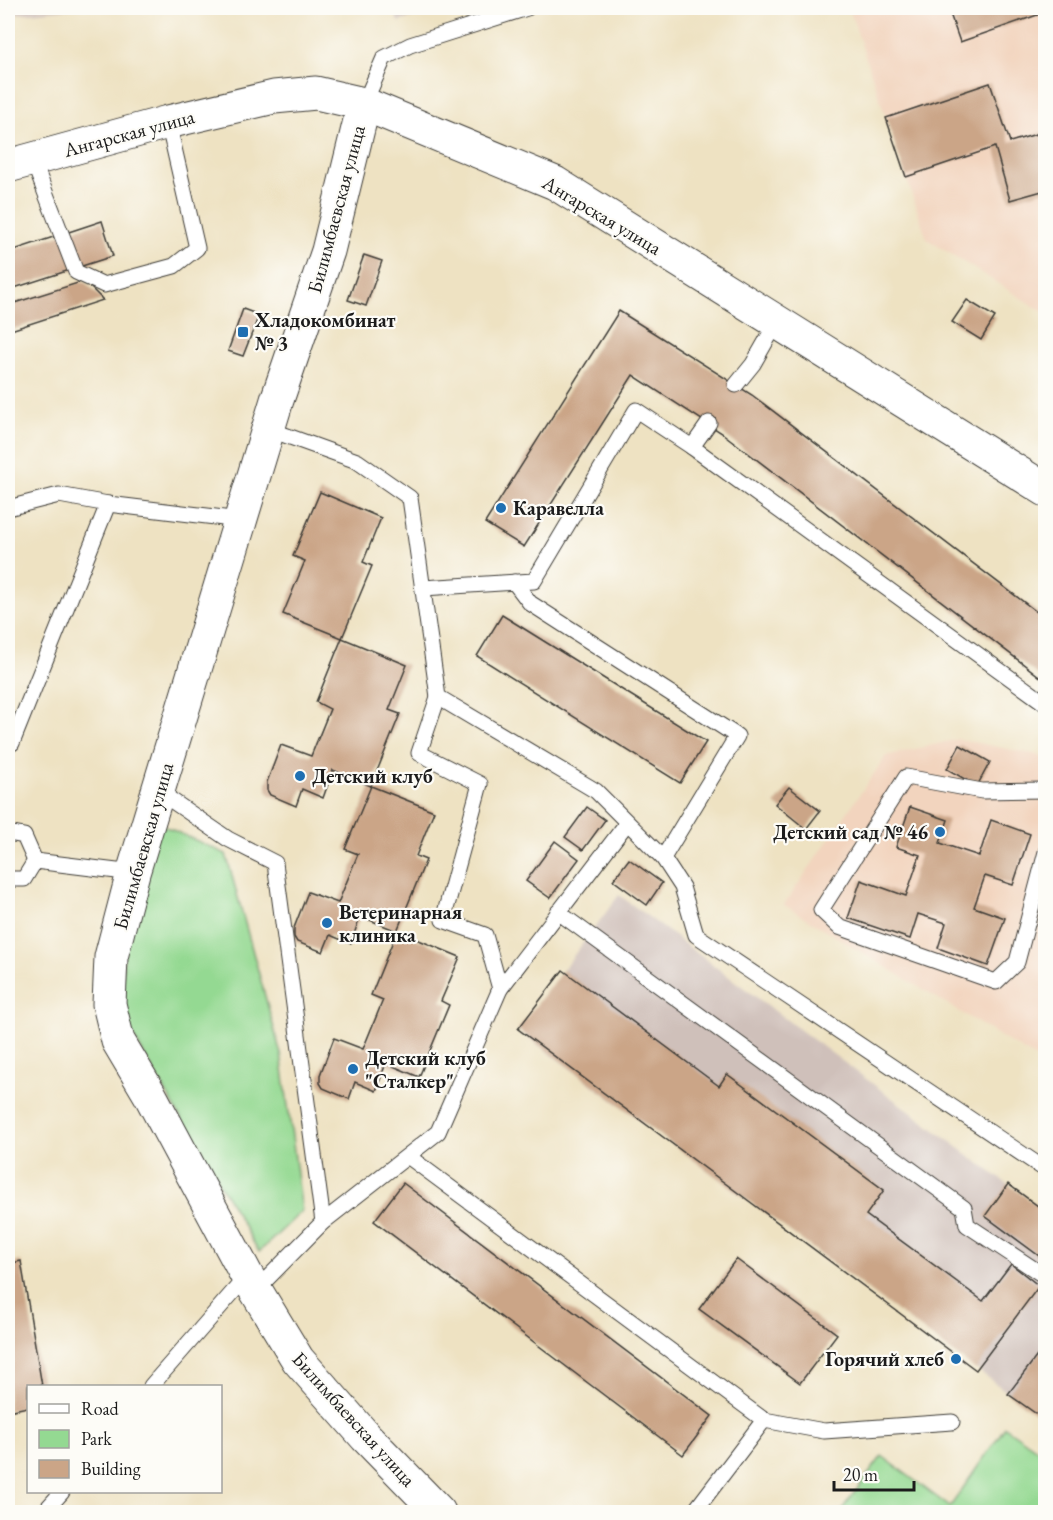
<svg xmlns="http://www.w3.org/2000/svg" width="1053" height="1520" font-family="'EB Garamond',serif">
	<style>
		.built { fill: #f2d4be }
		.industrial { fill: #cfc0ba }
		.green { fill: #94d992; stroke: #587a57; stroke-width: 1.5 }
		.building { fill: #cba587 }
		.lines { fill: none; stroke-linecap: round; stroke-linejoin: round }
		.service-casing { stroke: #3c3a35; stroke-width: 17 }
		.tertiary-casing { stroke: #3c3a35; stroke-width: 35 }
		.secondary-casing { stroke: #3c3a35; stroke-width: 35 }
		.service { stroke: #fff; stroke-width: 15 }
		.tertiary { stroke: #fff; stroke-width: 33 }
		.secondary { stroke: #fff; stroke-width: 33 }
		.poi-dot { fill: #1f6fb2; stroke: #fdfcf7; stroke-width: 2 }
		.labels { text-anchor: middle; dominant-baseline: central; stroke-width: 4.5; stroke-linejoin: round; paint-order: stroke }
		.street-label { font-size: 20px; fill: #1c1c1c; stroke: #fdfcf7 }
		.poi-label { font-size: 20px; font-weight: bold; fill: #1c1c1c; stroke: #fdfcf7; text-anchor: start }
	</style>
	<rect width="100%" height="100%" fill="#fdfcf7"/>
	<filter id="ink" filterUnits="userSpaceOnUse"><feTurbulence type="fractalNoise" baseFrequency=".0167" numOctaves="2"/><feDisplacementMap in="SourceGraphic" scale="12" xChannelSelector="R" yChannelSelector="G"/><feConvolveMatrix kernelMatrix="1 2 1 2 8 2 1 2 1" color-interpolation-filters="sRGB"/></filter>
	<filter id="wash" filterUnits="userSpaceOnUse"><feTurbulence type="fractalNoise" baseFrequency=".008" numOctaves="4" result="noise"/><feDisplacementMap in="SourceGraphic" scale="24" xChannelSelector="R" yChannelSelector="G"/><feGaussianBlur stdDeviation="1.35" result="paint"/><feColorMatrix in="noise" values="0 0 0 0 0 0 0 0 0 0 0 0 0 0 0 0 0 1.4 0 .05"/><feComposite in="paint" operator="in"/></filter>
	<g filter="url(#wash)">
		<rect width="100%" height="100%" fill="#eee2c2"/>
		<g class="built">
			<path d="M849,8H1045V313L927,239Z"/>
			<path d="M958,739L1038,755L1046,760L1044,1063L784,905L886,756Z"/>
		</g>
		<g class="industrial">
			<path d="M8,8H82L8,15Z"/>
			<path d="M394,8H444L398,22Z"/>
			<path d="M619,895L1045,1212V1420L518,1030Z"/>
		</g>
		<g class="green">
			<path d="M157,823L226,854L281,1054L302,1211L259,1252L132,1034L121,1003L126,924Z"/>
			<path d="M1005,1427L1045,1455V1504L1039,1512H840L882,1456L950,1507Z"/>
		</g>
		<g id="blocks">
			<g class="building">
				<path d="M948,8H1046V12L960,42Z"/>
				<path d="M990,83L1010,142L1046,131V190L1010,200L995,147L906,177L886,118Z"/>
				<path d="M102,221L113,256L8,290V252Z"/>
				<path d="M364,255L382,261L366,306L348,300Z"/>
				<path d="M84,281L103,300L8,331V305Z"/>
				<path d="M967,300L995,317L981,340L952,322Z"/>
				<path d="M243,309L259,315L243,356L228,351Z"/>
				<path d="M619,311L752,395L1046,619V676L1043,679L722,433L633,375L524,547L485,523Z"/>
				<path d="M320,492L381,518L363,562L372,566L342,638L283,614L305,561L293,556Z"/>
				<path d="M502,615L706,742L680,783L477,656Z"/>
				<path d="M342,638L407,665L389,710L400,714L371,786L434,811L416,856L426,860L397,931L360,916L351,944L330,935L323,952L297,942L294,937V928L308,892L338,903L358,854L345,849L371,786L333,770L323,798L302,789L296,806L270,795L267,790V782L281,745L311,756L330,709L316,702Z"/>
				<path d="M960,745L990,762L977,786L947,769Z"/>
				<path d="M789,787L820,811L806,829L775,804Z"/>
				<path d="M587,807L605,820L583,850L565,837Z"/>
				<path d="M910,807L948,820L940,843L979,856L991,820L1030,834L1013,885L985,876L974,907L1005,918L988,966L938,948L946,923L918,914L910,939L848,918L861,880L906,896L920,855L896,847Z"/>
				<path d="M555,841L579,859L550,898L526,881Z"/>
				<path d="M629,859L662,883L647,905L613,880Z"/>
				<path d="M397,931L460,957L441,1001L449,1005L419,1077L386,1063L376,1091L355,1082L349,1099L323,1088L320,1083V1075L334,1038L363,1049L383,1000L371,995Z"/>
				<path d="M563,970L719,1086L727,1074L884,1190L866,1215L983,1301L1011,1264L1039,1286L976,1370L518,1029Z"/>
				<path d="M403,1183L712,1416L683,1455L374,1221Z"/>
				<path d="M1008,1184L1046,1212V1261L985,1216Z"/>
				<path d="M736,1259L837,1334L800,1383L699,1309Z"/>
				<path d="M21,1261L42,1386H28V1407L8,1411V1264Z"/>
				<path d="M1046,1344V1419L1045,1420L1008,1394Z"/>
			</g>
		</g>
	</g>
	<g filter="url(#ink)">
		<use href="#blocks" fill-opacity="0" stroke="#3c3a35" stroke-width="1.5"/>
		<g class="lines">
			<g class="service-casing">
				<g id="service">
					<path d="M364,104L384,58L410,45L527,8"/>
					<path d="M32,158L76,272L104,285L174,266L197,248L168,122"/>
					<path d="M736,385L753,364L777,322"/>
					<path d="M709,423L692,447L1046,704"/>
					<path d="M268,429L357,461L410,498L438,697L596,791L663,858L682,887L696,935L1046,1170"/>
					<path d="M8,508L59,495L108,504L240,520"/>
					<path d="M514,582L530,603L737,736L663,858"/>
					<path d="M423,588L534,581L636,410L692,447"/>
					<path d="M438,697L419,753L480,784L443,920L485,935L500,989"/>
					<path d="M8,724L12,743L108,504"/>
					<path d="M1046,790L982,791L906,777L821,910L839,927L996,982L1017,962L1046,852"/>
					<path d="M158,791L228,839L275,863L323,1222"/>
					<path d="M8,833L24,836L35,861"/>
					<path d="M35,861L133,873"/>
					<path d="M8,879H24L35,861"/>
					<path d="M558,912L964,1208L967,1225L1046,1277"/>
					<path d="M409,1157L764,1420L694,1512"/>
					<path d="M255,1291L323,1222L438,1132L500,989L627,823"/>
					<path d="M151,1386L247,1276"/>
					<path d="M764,1420L824,1431L952,1422"/>
					<path d="M44,1512L62,1492"/>
				</g>
			</g>
			<g class="tertiary-casing">
				<path id="tertiary" d="M364,104L555,183L1046,490"/>
			</g>
			<g class="secondary-casing">
				<path id="secondary" d="M8,166L168,122L274,97L316,93L364,104L328,251L277,400L133,873L111,957L109,1004L118,1041L149,1093L247,1276L298,1360L366,1437L439,1512"/>
			</g>
			<use href="#service" class="service"/>
			<use href="#tertiary" class="tertiary"/>
			<use href="#secondary" class="secondary"/>
		</g>
	</g>
	<g class="poi-dot">
		<rect x="237" y="326" width="12" height="12" rx="3"/>
		<circle cx="501" cy="508" r="6"/>
		<circle cx="300" cy="776" r="6"/>
		<circle cx="940" cy="832" r="6"/>
		<circle cx="327" cy="923" r="6"/>
		<circle cx="353" cy="1069" r="6"/>
		<circle cx="956" cy="1359" r="6"/>
	</g>
	<g class="labels">
		<g class="street-label">
			<text transform="translate(129 133) rotate(-15)">Ангарская улица</text>
			<text transform="translate(336 209) rotate(-75)">Билимбаевская улица</text>
			<text transform="translate(602 215) rotate(31)">Ангарская улица</text>
			<text transform="translate(143 846) rotate(-74)">Билимбаевская улица</text>
			<text transform="translate(354 1419) rotate(48)">Билимбаевская улица</text>
		</g>
		<g class="poi-label">
			<text x="255" y="320">Хладокомбинат<tspan x="255" dy="23">№ 3</tspan></text>
			<text x="513" y="508">Каравелла</text>
			<text x="312" y="776">Детский клуб</text>
			<text x="928" y="832" text-anchor="end">Детский сад № 46</text>
			<text x="339" y="912">Ветеринарная<tspan x="339" dy="23">клиника</tspan></text>
			<text x="365" y="1058">Детский клуб<tspan x="365" dy="23">"Сталкер"</tspan></text>
			<text x="944" y="1359" text-anchor="end">Горячий хлеб</text>
		</g>
	</g>
	<rect width="1053" height="1520" fill="none" stroke="#fdfcf7" stroke-width="30"/>
	<rect x="27" y="1385" width="195" height="108" fill="#fdfcf7" stroke="#a3a29f" stroke-width="1.5"/>
	<rect x="39" y="1404" width="30" height="9" fill="#ffffff" stroke="#a3a29f" stroke-width="1.5"/>
	<text x="81" y="1415" font-size="18" fill="#1c1c1c">Road</text>
	<rect x="39" y="1430" width="30" height="18" fill="#94d992" stroke="#a3a29f" stroke-width="1.5"/>
	<text x="81" y="1445" font-size="18" fill="#1c1c1c">Park</text>
	<rect x="39" y="1460" width="30" height="18" fill="#cba587" stroke="#a3a29f" stroke-width="1.5"/>
	<text x="81" y="1475" font-size="18" fill="#1c1c1c">Building</text>
	<path d="M834 1481v9h80v-9" fill="none" stroke="#1c1c1c" stroke-width="3"/>
	<text x="843" y="1481" font-size="18" fill="#1c1c1c" stroke="#fdfcf7" stroke-width="4.5" paint-order="stroke">20 m</text>
</svg>
